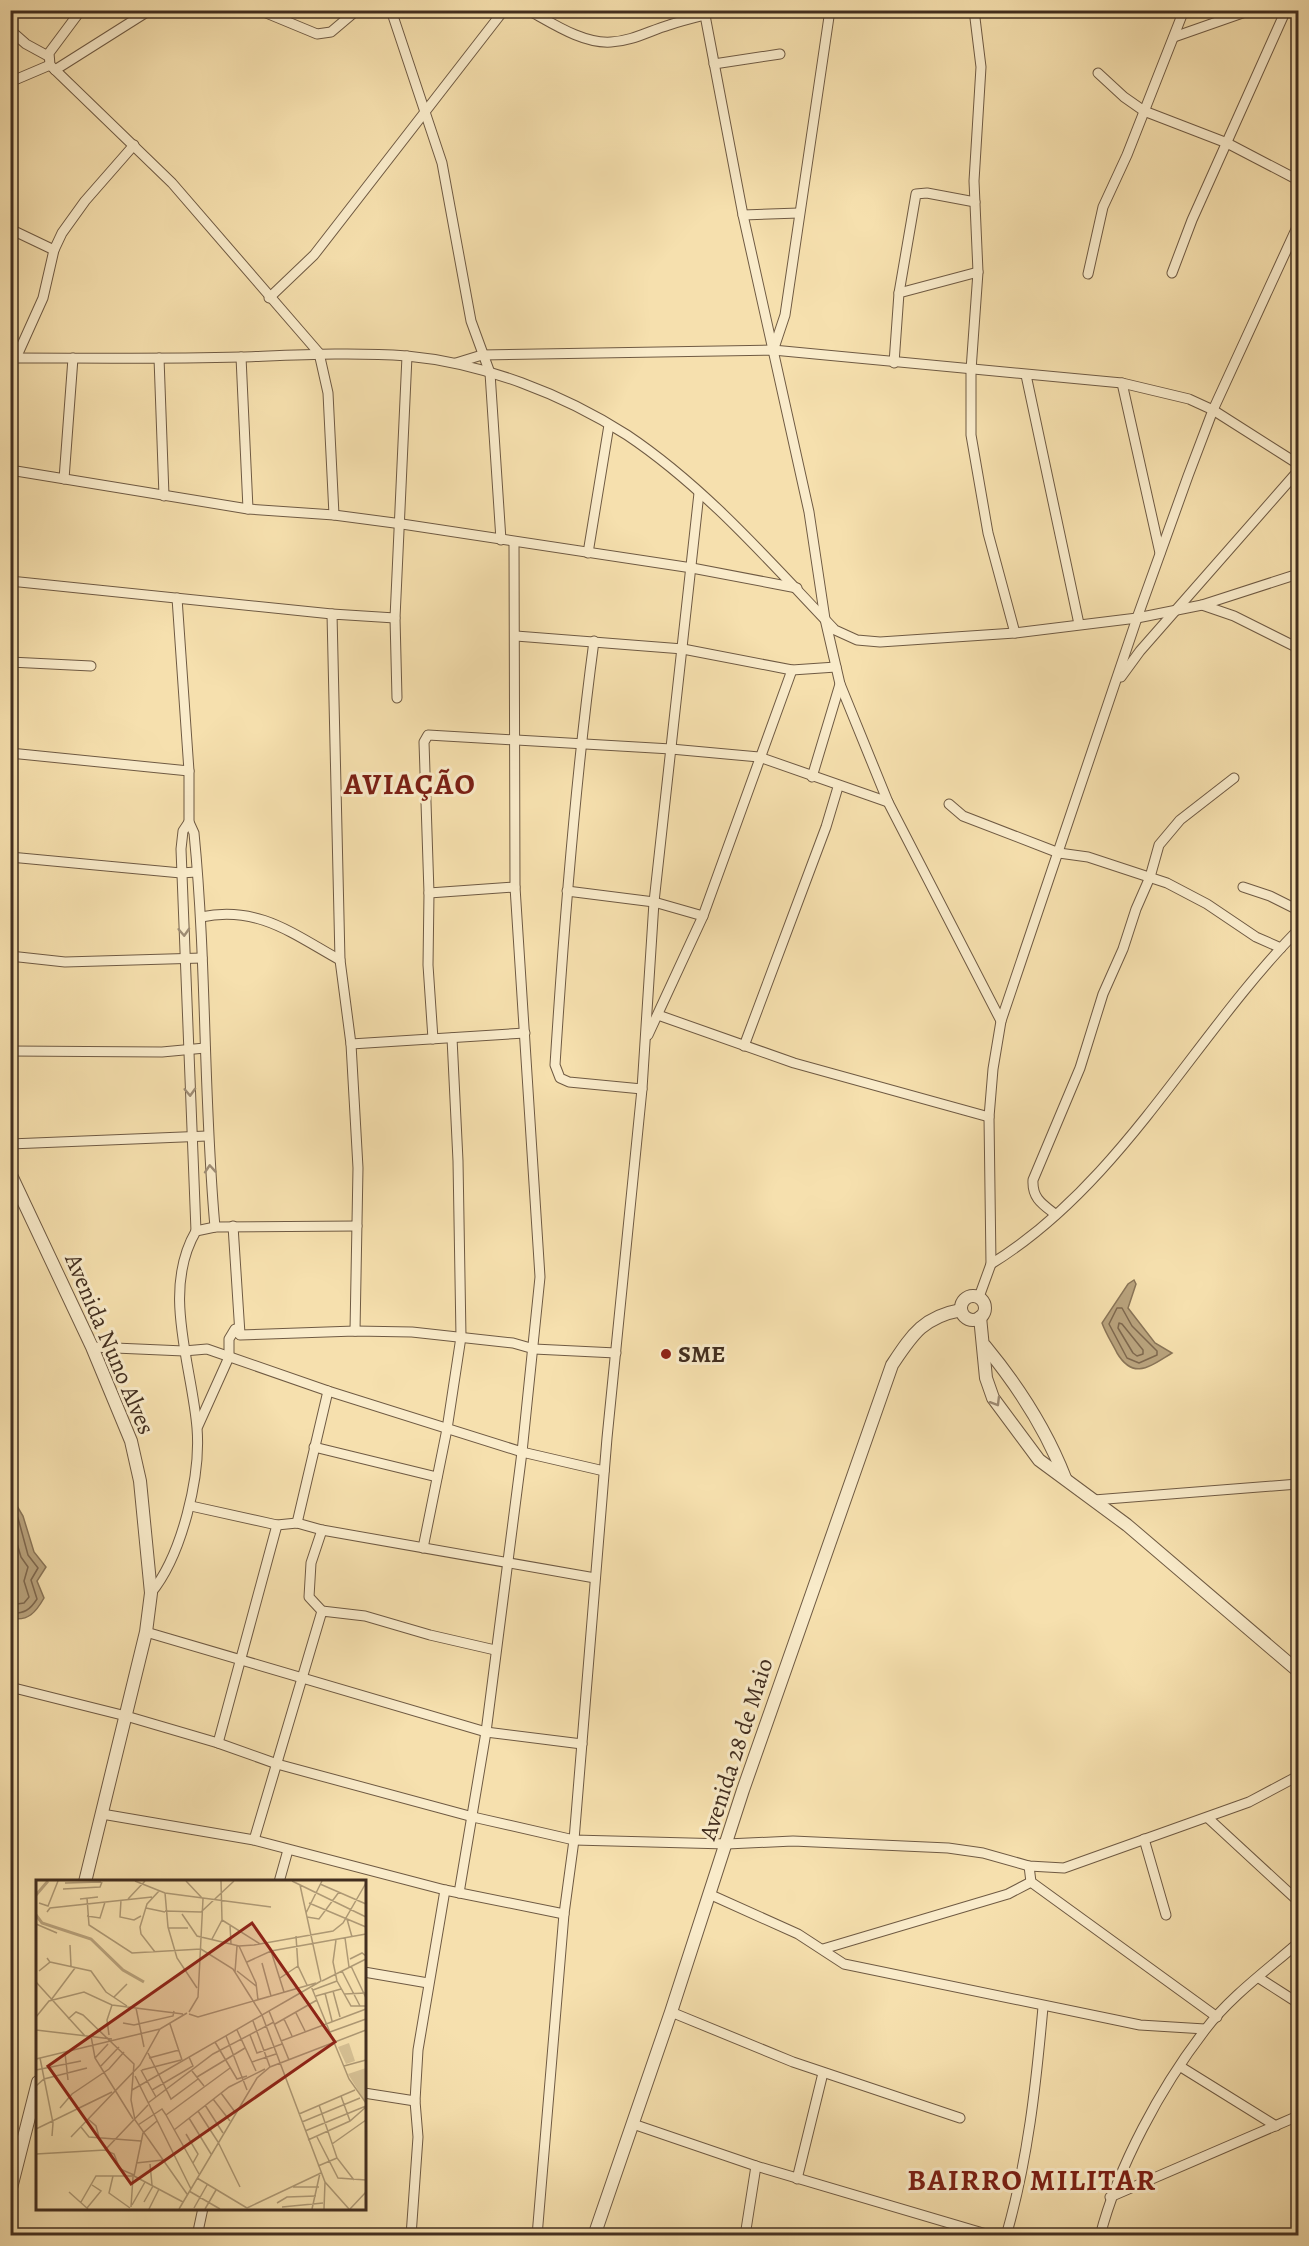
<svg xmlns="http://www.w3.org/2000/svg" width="1309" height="2246" font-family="Alegreya,serif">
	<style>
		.water { fill: #b9a37d; stroke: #897457; stroke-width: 1.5 }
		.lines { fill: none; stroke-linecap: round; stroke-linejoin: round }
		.shore { stroke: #7e684e; stroke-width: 1.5 }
		.minor-casing { stroke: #6f5a43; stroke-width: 11 }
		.tertiary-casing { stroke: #6f5a43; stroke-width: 14 }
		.minor { stroke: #f9ebca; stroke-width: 9 }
		.tertiary { stroke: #f9ebca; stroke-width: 12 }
		.oneway { stroke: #9e8c74 }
		.poi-dot { fill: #8f2418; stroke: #f9ebca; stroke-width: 2 }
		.labels { text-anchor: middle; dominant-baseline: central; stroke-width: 6; stroke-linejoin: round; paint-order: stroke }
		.street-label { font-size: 24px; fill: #422e1f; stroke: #f9ebca }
		.poi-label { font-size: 24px; font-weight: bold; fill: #422e1f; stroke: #f9ebca; text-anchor: start }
		.district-label { font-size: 30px; font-weight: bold; letter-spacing: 1.5px; fill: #7a1f14; stroke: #f9ebca }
		.inset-river { fill: none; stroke: #b9a37d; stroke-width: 3 }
		.inset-road { fill: none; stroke: #ae9975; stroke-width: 1.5 }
		.view { fill: #8f2418; fill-opacity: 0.15; stroke: #8f2418; stroke-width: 3 }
		.inset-edge { fill: none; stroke: #422e1f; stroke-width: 3 }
	</style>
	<rect width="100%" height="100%" fill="#f6e0ae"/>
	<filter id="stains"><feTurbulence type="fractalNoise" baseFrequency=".00333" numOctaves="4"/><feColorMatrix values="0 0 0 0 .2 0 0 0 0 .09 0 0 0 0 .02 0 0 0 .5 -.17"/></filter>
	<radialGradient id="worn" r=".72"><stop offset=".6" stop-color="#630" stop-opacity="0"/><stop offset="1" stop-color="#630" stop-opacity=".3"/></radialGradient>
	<g class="water">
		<path d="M1134,1280L1136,1284L1128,1308L1155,1343L1172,1353C1150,1366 1134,1381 1117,1353C1112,1343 1106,1334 1102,1323L1128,1284Z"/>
		<path d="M11,1496L23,1516L34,1552L46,1567L37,1581L44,1598C36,1612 28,1622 11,1618Z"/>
	</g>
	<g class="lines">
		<g class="shore">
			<path d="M1117,1308H1122L1132,1326L1157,1351V1355L1139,1363L1127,1358L1109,1324Z"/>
			<path d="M1119,1323L1122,1324L1143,1350V1354L1137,1356L1133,1353L1118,1328Z"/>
			<path d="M10,1504L18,1518L28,1555L38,1568L31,1580L37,1599C30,1610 24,1614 10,1613"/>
			<path d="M10,1520L21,1557L28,1567L24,1581L29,1597L24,1603L10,1605"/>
		</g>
		<g class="minor-casing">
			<g id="minor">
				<path d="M81,10L49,53L50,65L172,183L319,353L328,393L334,515"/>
				<path d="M259,10L317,34L331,32L357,10"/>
				<path d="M391,10L442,163L471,321L490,373L501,540"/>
				<path d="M528,10C552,23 583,44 611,42C632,41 649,31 669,25C681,21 693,18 705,15"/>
				<path d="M704,10L743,215L809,512L825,619L840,684L888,802L1001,1021"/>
				<path d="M974,10L981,67L974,181L978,272L971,370V435L988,533L1015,633"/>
				<path d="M10,30L26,44L48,56"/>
				<path d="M1174,37L1251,10"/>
				<path d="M714,64L780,54"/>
				<path d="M55,70L150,10"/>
				<path d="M1098,73L1124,97L1144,111L1227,143L1298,180"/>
				<path d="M10,82L50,65"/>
				<path d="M743,215L799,213"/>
				<path d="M10,229L54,250"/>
				<path d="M1172,273L1192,220L1286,10"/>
				<path d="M1088,274L1103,207L1127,155L1184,10"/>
				<path d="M899,293L916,194L927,193L975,202"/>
				<path d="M269,298L314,255L504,10"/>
				<path d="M774,348L785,315L830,10"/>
				<path d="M241,357L248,509"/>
				<path d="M10,358C87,358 164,359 241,357C297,355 352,352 407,356C483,363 563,394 627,435C706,488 770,562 835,630L857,640L880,642L1015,633L1137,618L1202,605L1298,574"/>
				<path d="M16,358L43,298L54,250L62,233L85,201L134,145"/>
				<path d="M159,358L164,496"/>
				<path d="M456,363L482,355L773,350L1122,383L1189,399L1213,410L1298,464"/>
				<path d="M894,363L899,293L978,272"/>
				<path d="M1026,375L1079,624"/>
				<path d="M1122,383L1160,553"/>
				<path d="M10,470L248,509L334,515L402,524L692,568L797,588"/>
				<path d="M64,479L73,358"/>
				<path d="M588,553L609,425"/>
				<path d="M10,581L332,614"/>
				<path d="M177,598L189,771V822L194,833C207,964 203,1096 215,1227"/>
				<path d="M1202,605L1234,616L1298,648"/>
				<path d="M395,618L397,698"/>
				<path d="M516,636L683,649L792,670L836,667"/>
				<path d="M594,641C575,782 564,923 555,1065L560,1078L569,1082L642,1089"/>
				<path d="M10,662L91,666"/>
				<path d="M1121,677L1140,651L1298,471"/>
				<path d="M10,753L189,771"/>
				<path d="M812,777L840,684"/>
				<path d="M949,804L963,816L1059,853L1088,857L1167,883L1207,904L1256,937L1281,948"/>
				<path d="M189,822L183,831L181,849L196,1231"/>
				<path d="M10,857L181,873L196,872"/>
				<path d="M1243,887L1270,896L1298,910"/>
				<path d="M567,891L654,902L703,916"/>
				<path d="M429,893L515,887"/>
				<path d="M201,917C258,905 293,934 340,960"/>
				<path d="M10,956L65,962L202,958"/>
				<path d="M658,1015L794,1063L989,1117"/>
				<path d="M648,1035L703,916L792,670"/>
				<path d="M433,1039L428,965L429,893L424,742L428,735L671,749L759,757L888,802"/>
				<path d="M351,1044L525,1033"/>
				<path d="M744,1046L826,827L838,787"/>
				<path d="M10,1051L162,1052L205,1048"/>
				<path d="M10,1144L207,1136"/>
				<path d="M1055,1214C1042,1204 1032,1198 1033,1180L1080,1068L1103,994L1123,949L1136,909L1150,877L1159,845L1180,820L1234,778"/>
				<path d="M233,1226L240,1334"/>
				<path d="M991,1264C1121,1184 1193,1037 1298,930"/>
				<path d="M979,1297L991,1264L989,1117L993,1069L1001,1021L1137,618L1188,476L1213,410L1298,225"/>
				<path d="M355,1331L358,1168L351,1044L340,960L332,614L395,618L407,356"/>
				<path d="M92,1347L184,1351L207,1349L328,1391L522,1452L604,1471"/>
				<path d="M198,1426L229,1357V1339L235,1329L240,1335L355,1331L412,1332L513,1343L534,1349L616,1353"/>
				<path d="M314,1447L437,1477"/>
				<path d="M1094,1500L1298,1484"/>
				<path d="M191,1506L277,1525L297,1523L322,1530L595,1578"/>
				<path d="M297,1523L328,1391"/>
				<path d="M322,1530L311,1563L309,1597L322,1611"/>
				<path d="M423,1548L447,1429L461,1337L458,1161L452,1038"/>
				<path d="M151,1593C182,1555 201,1476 197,1428C192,1365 161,1291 196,1231L215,1227L357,1226"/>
				<path d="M146,1632L486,1732L582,1744"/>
				<path d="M10,1687L126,1716L218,1743L277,1764L473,1817L574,1840L727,1844L793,1841L948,1848L983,1853L1029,1866L1064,1868L1249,1802L1298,1776"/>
				<path d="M218,1743L277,1525"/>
				<path d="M102,1814L254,1840L445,1890L564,1914"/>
				<path d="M1208,1818L1298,1901"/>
				<path d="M1144,1839L1166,1915"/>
				<path d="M254,1840L322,1611L365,1616L430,1635L495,1650"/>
				<path d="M1029,1866L1031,1882L1217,2017"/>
				<path d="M279,1882L288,1850"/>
				<path d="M459,1893L486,1732L522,1452L540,1277L515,887L514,542"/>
				<path d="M709,1894L798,1934L844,1964L1140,2025L1205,2029"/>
				<path d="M823,1949L1008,1894L1031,1882"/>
				<path d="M364,1972L428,1983"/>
				<path d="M1259,1978L1298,2003"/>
				<path d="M671,2012L793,2062L960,2118"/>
				<path d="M1181,2067L1276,2126"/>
				<path d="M364,2093L415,2101"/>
				<path d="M633,2124L756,2166L993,2236"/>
				<path d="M797,2179L823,2073"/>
				<path d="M1110,2197L1298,2116"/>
				<path d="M10,2233L19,2236"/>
				<path d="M197,2236L203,2208"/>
				<path d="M411,2236L418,2137L415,2101L418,2050L445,1890"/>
				<path d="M537,2236L564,1914L574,1840L607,1438L642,1089L654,902L699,493"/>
				<path d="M745,2236L756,2166"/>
				<path d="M1006,2236C1028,2160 1036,2085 1043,2007"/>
				<path d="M1100,2236C1118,2166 1161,2087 1205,2030C1230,1997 1267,1970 1298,1943"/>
			</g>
		</g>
		<g class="tertiary-casing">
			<g id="tertiary">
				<path d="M10,1173L92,1347L131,1441L140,1481L151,1593L146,1632L85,1882"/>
				<circle cx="973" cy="1308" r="12"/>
				<path d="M980,1317L986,1378L993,1398L1039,1460L1127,1525L1298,1671"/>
				<path d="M985,1346C1018,1386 1046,1429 1065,1478"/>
				<path d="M10,2192L38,2082"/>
				<path d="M594,2236L671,2012L743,1790L892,1365C912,1335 923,1317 961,1310"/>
			</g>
		</g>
		<use href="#minor" class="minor"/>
		<use href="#tertiary" class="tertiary"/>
	</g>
	<defs><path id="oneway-chevron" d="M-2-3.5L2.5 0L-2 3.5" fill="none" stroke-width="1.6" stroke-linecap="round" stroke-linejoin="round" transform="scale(1.5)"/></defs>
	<g class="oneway">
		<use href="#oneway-chevron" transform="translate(184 932) rotate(87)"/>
		<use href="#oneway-chevron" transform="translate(190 1092) rotate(88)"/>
		<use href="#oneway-chevron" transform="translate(210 1169) rotate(-94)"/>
		<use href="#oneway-chevron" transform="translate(996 1402) rotate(59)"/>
	</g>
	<circle class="poi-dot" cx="666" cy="1354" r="6"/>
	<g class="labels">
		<g class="street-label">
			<text transform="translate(110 1344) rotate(67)">Avenida Nuno Alves</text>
			<text transform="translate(736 1749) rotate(-72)">Avenida 28 de Maio</text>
		</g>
		<g class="poi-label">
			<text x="678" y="1354">SME</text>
		</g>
		<g class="district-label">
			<text x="410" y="784">AVIAÇÃO</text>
			<text x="1032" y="2180">BAIRRO MILITAR</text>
		</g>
	</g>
	<g transform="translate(36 1880)">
		<rect width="330" height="330" fill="#f6e0ae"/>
		<path d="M313,163L319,181L310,184L302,167ZM330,188V223L312,194Z" fill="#d7c296"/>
		<path class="inset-river" d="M0,15L12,1M0,35L6,43L55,59L87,90L108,102"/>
		<path class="inset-road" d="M99,1L129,13L235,27M150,1L167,19L162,117L153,132M256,1L330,37M29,3L65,2M284,4L330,24M27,9L64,7L66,2M129,13L132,47L141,78L161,108M51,18L53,45L96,73L165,69L197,89L226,135L289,302L313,329M44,19L62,17M92,19L109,1M85,20L84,37L98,40L105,36M3,23L12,26L22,1M273,23L330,47M110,28L129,32M129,31L165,32L198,1M11,32L14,28L116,17M270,33L286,1M146,34L161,56L203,66L218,65L297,51L307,43L330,3M51,36L64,38L69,22M271,37L283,39L303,12M311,39L316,57M186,40L224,64M0,44L21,53M194,45L195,64M132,48H152M260,56L262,86L271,105M309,58L313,87M176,59L186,40L185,1M300,60L297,82L301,101L315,126H330M34,65L35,86M203,66L220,103L222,120M235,71L248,112M119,72L105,54L104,47L111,24L123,11M314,79L326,73L330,76M14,82L55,91L70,112L91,126M211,82L235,71L330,54M226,83L235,116M315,86L330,118M3,91L14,82L11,78M201,91L220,106M306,91L324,126M199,92L201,66M244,98L262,86M286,101L330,79M0,102L49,156M275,106L313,199L330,223M277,110L301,101M297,111L304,137M289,113L296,141M308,114L330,113M280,116L305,109M78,117L91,104M15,120L39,88M100,128L108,167M233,131L253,180M260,133L269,151M153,134L162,137L280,103M0,137L13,121L48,112L76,125L147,134M32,139L40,132L47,135L98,184L95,220L99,240L151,314M248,139L256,156M217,141L234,187M87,143L98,145L137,136L138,131M134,144L146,180M239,144L281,120M0,150L76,159M201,150L220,191M294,152L330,139M73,155L71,140L76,125M214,155L221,173L246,164M55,156L59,178L97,239M190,156L211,210M245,161L330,129M179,162L201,199L211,196M29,173L32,200M112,173L135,219L162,199M4,178L17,243L16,256M59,178L72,164M113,178L143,170M0,179L124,149L151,133M216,182L240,174M308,186L330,180M64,187L83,167M0,190L45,181M105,190L120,217M106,190L145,180M156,191L168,206M99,196L155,309M161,197L209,168M0,206L8,199L51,188M96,210L285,101L264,5M116,210L157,186L153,177M185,213L199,232M305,216L314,241M177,219L194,241M112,223L177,174L238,142M169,225L187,253M283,225L301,278L318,300M24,228L36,214L73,189L88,172M162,231L182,262M263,234L319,210M130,235L163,294M153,238L175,274M52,239L60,246L63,257M266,242L324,218M102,245L126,229L130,235L194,188M45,247L53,257L105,261M0,249L76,212M138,250L193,207L229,189M269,251L330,226M150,254L162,274L157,283M35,257L104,185L124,149M281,257L302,298L330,300M272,260L314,241L330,227M182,262L204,307M296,264L330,240M69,270L78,274L84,289L98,295M0,274L69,270L112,225M100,283L127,280M114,284L116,305M282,286L301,278M77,296L73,313L94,328M98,296L147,322M161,298L211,328M257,307H283M153,311L184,329M33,312L52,329M45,322L60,296H98L107,253L121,241M108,322L117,306M241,323L251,317L280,316M96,325L109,302M95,327L97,297M246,327L287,323M51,328L65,311L56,305M158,328L171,305M211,328L285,293M113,329L123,309M143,329L221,198L234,187L330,150M169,329L180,310M276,329L284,293M288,329L289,302M314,329L330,312"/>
		<path class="view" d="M216,43L299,162L95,304L12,186Z"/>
		<rect width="330" height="330" class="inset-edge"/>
	</g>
	<rect width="1309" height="2246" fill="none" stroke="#f6e0ae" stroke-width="36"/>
	<rect x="12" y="12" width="1285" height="2222" fill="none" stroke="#422e1f" stroke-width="3"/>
	<rect x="18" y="18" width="1273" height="2210" fill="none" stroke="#422e1f" stroke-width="1.5"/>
	<rect width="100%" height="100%" filter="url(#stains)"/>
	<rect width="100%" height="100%" fill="url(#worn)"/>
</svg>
